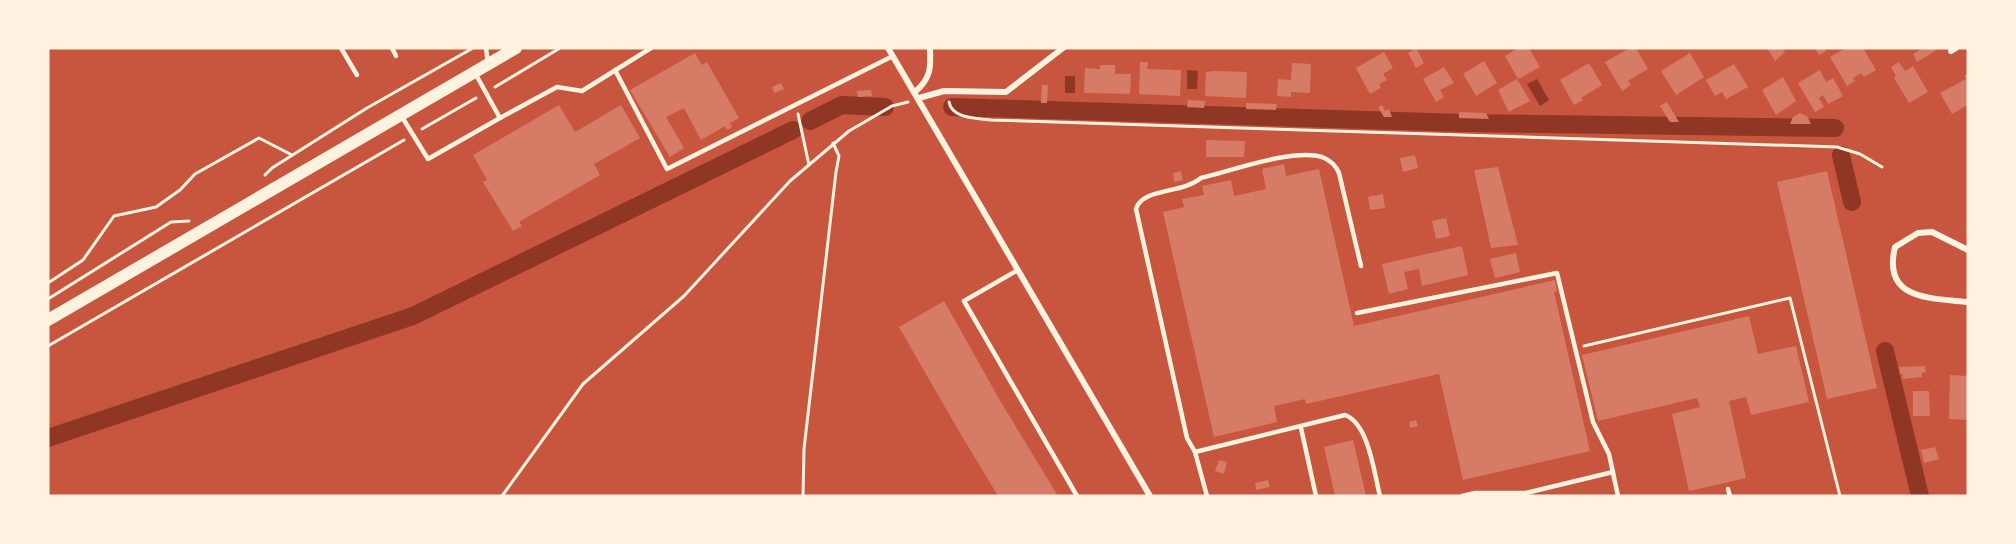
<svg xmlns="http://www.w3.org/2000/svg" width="2016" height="544" font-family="'Fira Sans',sans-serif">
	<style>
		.water { fill: #8f3625 }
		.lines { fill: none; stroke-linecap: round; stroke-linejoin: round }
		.canal { stroke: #8f3625; stroke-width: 18 }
		.building { fill: #d67c66 }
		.path { stroke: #fff3e0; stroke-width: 3 }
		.service { stroke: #fff3e0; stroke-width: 4.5 }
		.minor { stroke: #fff3e0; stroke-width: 6 }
		.secondary { stroke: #fff3e0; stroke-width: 12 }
	</style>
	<rect width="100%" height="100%" fill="#c8553d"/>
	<g class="water">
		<path d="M1187,70L1198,71L1197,89H1187Z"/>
		<rect x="1065" y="76" width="10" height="17"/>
		<path d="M1537,79L1549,100L1540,106L1527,84Z"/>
	</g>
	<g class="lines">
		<g class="canal">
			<path d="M952,107L1462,123L1835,128"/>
			<path d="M810,121L842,105L885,107"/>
			<path d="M1841,155L1852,202"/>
			<path d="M1885,351L1920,496"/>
			<path d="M48,438L413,316L793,130"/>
		</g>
	</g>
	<g class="building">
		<path d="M1416,48L1424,63L1416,68L1408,53Z"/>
		<path d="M1518,48H1529L1540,67L1518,79L1505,56Z"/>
		<path d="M1630,48H1636L1648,69L1628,81L1631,85L1622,91L1605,62Z"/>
		<path d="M1767,48H1783L1785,52L1775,61Z"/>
		<path d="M1815,48H1825L1826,51L1819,55Z"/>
		<path d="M1846,48H1863L1876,70L1864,77L1861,73L1853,78L1855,81L1847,86L1830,57Z"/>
		<path d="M1923,48H1940L1917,62L1913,54Z"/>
		<path d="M1384,52L1393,68L1383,74L1387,80L1379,84L1381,88L1370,94L1356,68Z"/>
		<path d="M695,53L702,65L707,62L739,118L730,123L732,127L727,130L725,126L701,140L684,108L666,117L684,148L670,157L630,90Z"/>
		<path d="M1690,53L1704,77L1676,95L1661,71Z"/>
		<path d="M1484,61L1497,83L1476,96L1463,74Z"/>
		<path d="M1140,62H1148L1147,69L1181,70L1180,96L1139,94Z"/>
		<path d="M1899,62L1905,71L1913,66L1928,92L1909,103L1894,78L1896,76L1891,67Z"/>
		<path d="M1292,63L1311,64L1310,93L1291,92V97L1277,96L1278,79L1291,80Z"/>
		<path d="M1589,63L1602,85L1581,98L1583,100L1574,105L1560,80Z"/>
		<path d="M1734,64L1748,87L1726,99L1722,92L1715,96L1706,80Z"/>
		<path d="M1100,65H1115V74H1131L1130,94L1084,93L1085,68L1100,69Z"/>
		<path d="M1444,67L1454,83L1440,90L1444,97L1436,102L1423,79Z"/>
		<path d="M1820,70L1826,82L1833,78L1843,96L1828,104L1823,95L1819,98L1824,107L1815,112L1798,83Z"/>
		<path d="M1215,71L1247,72L1246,98L1205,96L1206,72Z"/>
		<path d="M1968,73V110L1966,106L1952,114L1940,93L1966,79L1964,76Z"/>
		<path d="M1783,77L1796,101L1776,115L1762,90Z"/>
		<path d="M1517,79L1530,101L1509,112L1498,90Z"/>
		<path d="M781,83L784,89L774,93L772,87Z"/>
		<path d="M1042,85H1048L1047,103H1041Z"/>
		<path d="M871,90L872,96L858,97L857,91Z"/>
		<path d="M1188,100L1205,101L1204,108L1187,107Z"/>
		<path d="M1667,102L1679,122H1670L1660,106Z"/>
		<path d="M1246,103L1277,104L1276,110L1246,109Z"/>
		<path d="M559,105L575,132L621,105L640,138L594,164L600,175L519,222L522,226L513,231L483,182L487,180L473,155Z"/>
		<path d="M1382,105L1385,111L1389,109L1392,117H1384L1378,107Z"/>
		<path d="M1459,112L1486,113L1489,119L1459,118Z"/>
		<path d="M1800,113L1807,116L1811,124H1790L1793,117Z"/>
		<path d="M1206,140L1245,141L1244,157H1206Z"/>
		<path d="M1415,155L1418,168L1403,172L1400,158Z"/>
		<path d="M1284,164L1286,176L1319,169L1354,326L1555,280L1557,291L1554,292L1590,451L1463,480L1439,374L1306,404L1305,399L1274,406L1277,422L1214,437L1163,212L1184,207L1182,199L1204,195L1202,186L1231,180L1234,196L1266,189L1262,169Z"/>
		<path d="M1498,167L1518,245L1491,248L1474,170Z"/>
		<path d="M1181,171L1183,180L1174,182L1173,173Z"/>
		<path d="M1827,171L1877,388L1827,399L1777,182Z"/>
		<path d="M1383,194L1385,208L1370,210L1368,197Z"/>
		<path d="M1446,218L1450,236L1436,239L1432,221Z"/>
		<path d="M1462,246L1468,275L1422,286L1419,269L1404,272L1408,289L1389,294L1382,264Z"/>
		<path d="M1516,253L1520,272L1495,278L1490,259Z"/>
		<path d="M944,301L1002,404L1058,496H998L957,428L899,327Z"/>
		<path d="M1749,316L1758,354L1796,346L1809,402L1751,415L1746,397L1729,401L1746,478L1689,491L1672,414L1700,407L1697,398L1598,421L1582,355Z"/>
		<path d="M1925,366L1926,373L1922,372V377L1902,379L1903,374H1900L1899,367Z"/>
		<path d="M1950,375L1968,376V420L1949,419Z"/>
		<path d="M1913,391H1929L1930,416H1913Z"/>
		<path d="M1416,420L1418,426L1410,428L1409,422Z"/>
		<path d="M1353,440L1366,496H1335L1324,447Z"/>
		<path d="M1935,447L1939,459L1924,463L1921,450Z"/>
		<path d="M1219,460L1227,462L1224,474L1215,471Z"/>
		<path d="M1268,480L1270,487L1256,490L1255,483Z"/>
	</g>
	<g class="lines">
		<g class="path">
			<path d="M495,87L560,48"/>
			<path d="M949,102C952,119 977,118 991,120L1837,147L1860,154L1882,167"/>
			<path d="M798,114L809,165"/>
			<path d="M422,129L476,98"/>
			<path d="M265,175L272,168L367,108L473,48"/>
			<path d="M48,283L83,260L114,216L156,207L180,190L195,174L259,138L292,155"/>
			<path d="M48,299L171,222L189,221"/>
			<path d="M48,346L404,140"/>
			<path d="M1584,346L1790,298L1840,496"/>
			<path d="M502,496L583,384L684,296L790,181L849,131L892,106L908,102"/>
			<path d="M803,496L804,449L836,172L839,156L833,143"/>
		</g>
		<g class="service">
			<path d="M341,48L357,75"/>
			<path d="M392,48L396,56"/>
			<path d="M486,48L488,63"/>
			<path d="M615,70L667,169L893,56"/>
			<path d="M475,73L500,118L557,87L582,91L651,48"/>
			<path d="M402,117L428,159L500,118"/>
			<path d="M1018,270L964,301L1077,496"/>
			<path d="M1357,313L1557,273L1593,422L1609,454L1618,496"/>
			<path d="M1301,428L1316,496"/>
			<path d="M1195,452L1345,415C1369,424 1374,473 1380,496"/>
			<path d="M1728,489L1730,496"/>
			<path d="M1207,496L1195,452L1187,438L1136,209C1142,188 1182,194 1201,178C1231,171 1293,148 1322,157C1330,160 1336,166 1339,173L1361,266"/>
			<path d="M1462,496L1475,493H1526"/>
			<path d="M1523,496L1526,493L1613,472"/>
		</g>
		<g class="minor">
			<path d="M888,48L1150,496"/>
			<path d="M1951,51L1956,48"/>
			<path d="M915,92C931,78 931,68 930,48"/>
			<path d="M919,98L944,91L1006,92L1063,48"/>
			<path d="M1968,250L1932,232L1918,233L1895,247C1882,300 1930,298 1968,302"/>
		</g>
		<path class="secondary" d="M48,320L516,48"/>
	</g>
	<rect width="2016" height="544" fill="none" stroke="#fff3e0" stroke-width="99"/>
</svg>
